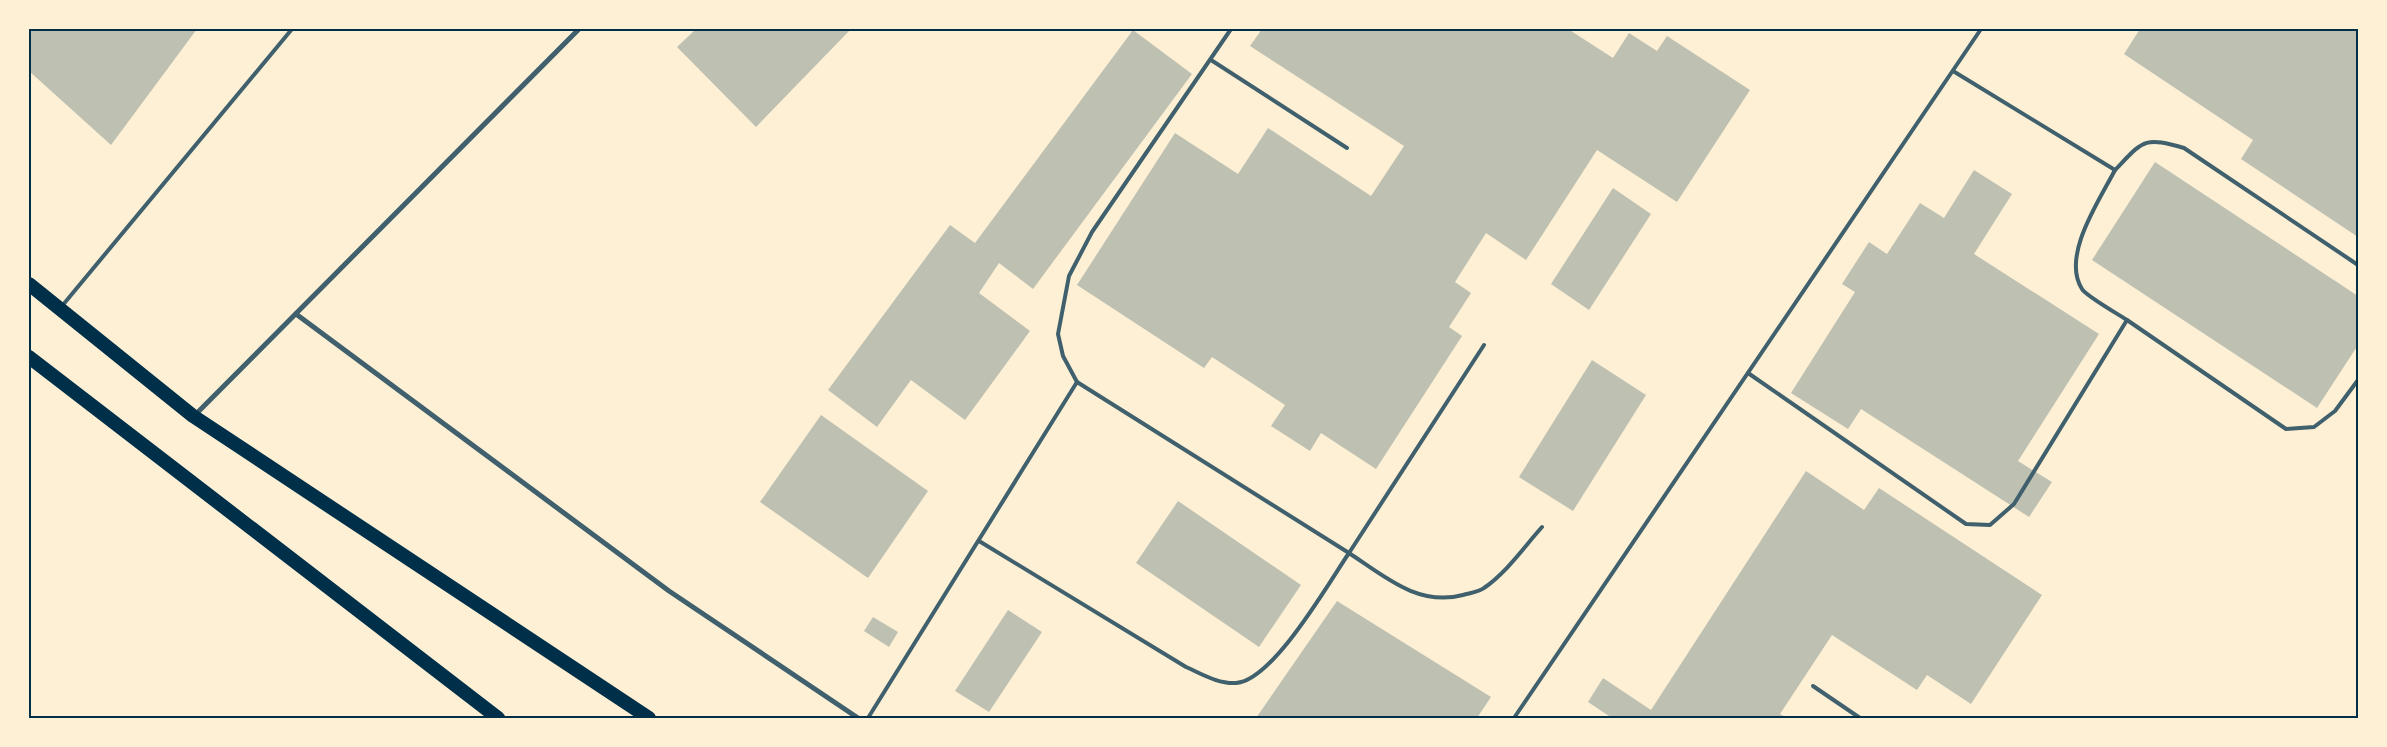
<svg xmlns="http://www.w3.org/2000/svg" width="2387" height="747" font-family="Raleway,sans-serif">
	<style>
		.building { fill: #bec0b2 }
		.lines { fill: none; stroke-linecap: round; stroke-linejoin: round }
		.service { stroke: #3f606c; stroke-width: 4 }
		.minor { stroke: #3f606c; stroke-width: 5 }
		.trunk { stroke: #003049; stroke-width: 14 }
		.neatline { fill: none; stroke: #003049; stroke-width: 2 }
	</style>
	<rect width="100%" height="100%" fill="#fdf0d5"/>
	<g class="building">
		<path d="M29,29H197L111,145L29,71Z"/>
		<path d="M696,29H851L756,127L677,47Z"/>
		<path d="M1262,29H1568L1613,58L1629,33L1657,51L1667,36L1750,90L1677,202L1597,150L1526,260L1486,233L1455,282L1471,293L1449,327L1462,336L1376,469L1321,433L1310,451L1271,426L1285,405L1212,357L1204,368L1077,285L1175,133L1238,174L1268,128L1371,196L1404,146L1250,46Z"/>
		<path d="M2140,29H2358V237L2241,159L2253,140L2124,54Z"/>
		<path d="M1133,30L1192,74L1033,289L999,263L979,293L1030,331L965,420L911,380L877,427L828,390L950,225L975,243Z"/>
		<path d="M2155,162L2358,296V345L2317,408L2092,260Z"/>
		<path d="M1974,170L2012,194L1974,254L2099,334L2018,461L2052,482L2029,517L1861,409L1848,429L1791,393L1855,292L1842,284L1869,242L1887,254L1920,203L1944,218Z"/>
		<path d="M1613,188L1651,214L1589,310L1551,284Z"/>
		<path d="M1592,360L1646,395L1573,511L1519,477Z"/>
		<path d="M821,415L928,491L868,578L760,502Z"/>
		<path d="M1806,471L1864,510L1879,488L2042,595L1971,704L1927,675L1917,690L1832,635L1780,714L1787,718H1612L1588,702L1603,678L1651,710Z"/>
		<path d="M1178,501L1301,585L1259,647L1136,563Z"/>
		<path d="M1337,601L1491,697L1477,718H1256Z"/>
		<path d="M1008,610L1042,632L989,712L955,691Z"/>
		<path d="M873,617L898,632L889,647L864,631Z"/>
	</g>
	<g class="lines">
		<g class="service">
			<path d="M1211,60L1347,148"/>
			<path d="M1953,71L2115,170C2143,141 2143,136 2184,148L2358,265"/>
			<path d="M2115,170C2099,201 2061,256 2082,289C2086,296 2118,314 2127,320"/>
			<path d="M62,306L292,29"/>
			<path d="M1748,373L1966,524L1990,525L2014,504L2127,320L2286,429L2314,427L2335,411L2358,380"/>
			<path d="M1077,382L1063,356L1058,334L1069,276L1092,232L1231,29"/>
			<path d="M979,541L1186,667C1202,674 1218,684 1236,683C1273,681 1329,582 1349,553C1384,576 1418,607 1463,595C1470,593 1479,592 1484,588C1507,572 1524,547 1542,527"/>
			<path d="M1813,686L1860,718"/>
			<path d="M868,718L1077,382L1349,553L1484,345"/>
			<path d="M1514,718L1981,29"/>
		</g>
		<g class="minor">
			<path d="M296,314L669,591L858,718"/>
			<path d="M194,416L579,29"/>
		</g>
		<g class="trunk">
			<path d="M29,284L193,416L649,718"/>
			<path d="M29,357L498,718"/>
		</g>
	</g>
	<rect width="2387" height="747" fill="none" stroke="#fdf0d5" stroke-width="60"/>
	<rect x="30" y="30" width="2327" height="687" class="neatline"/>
</svg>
